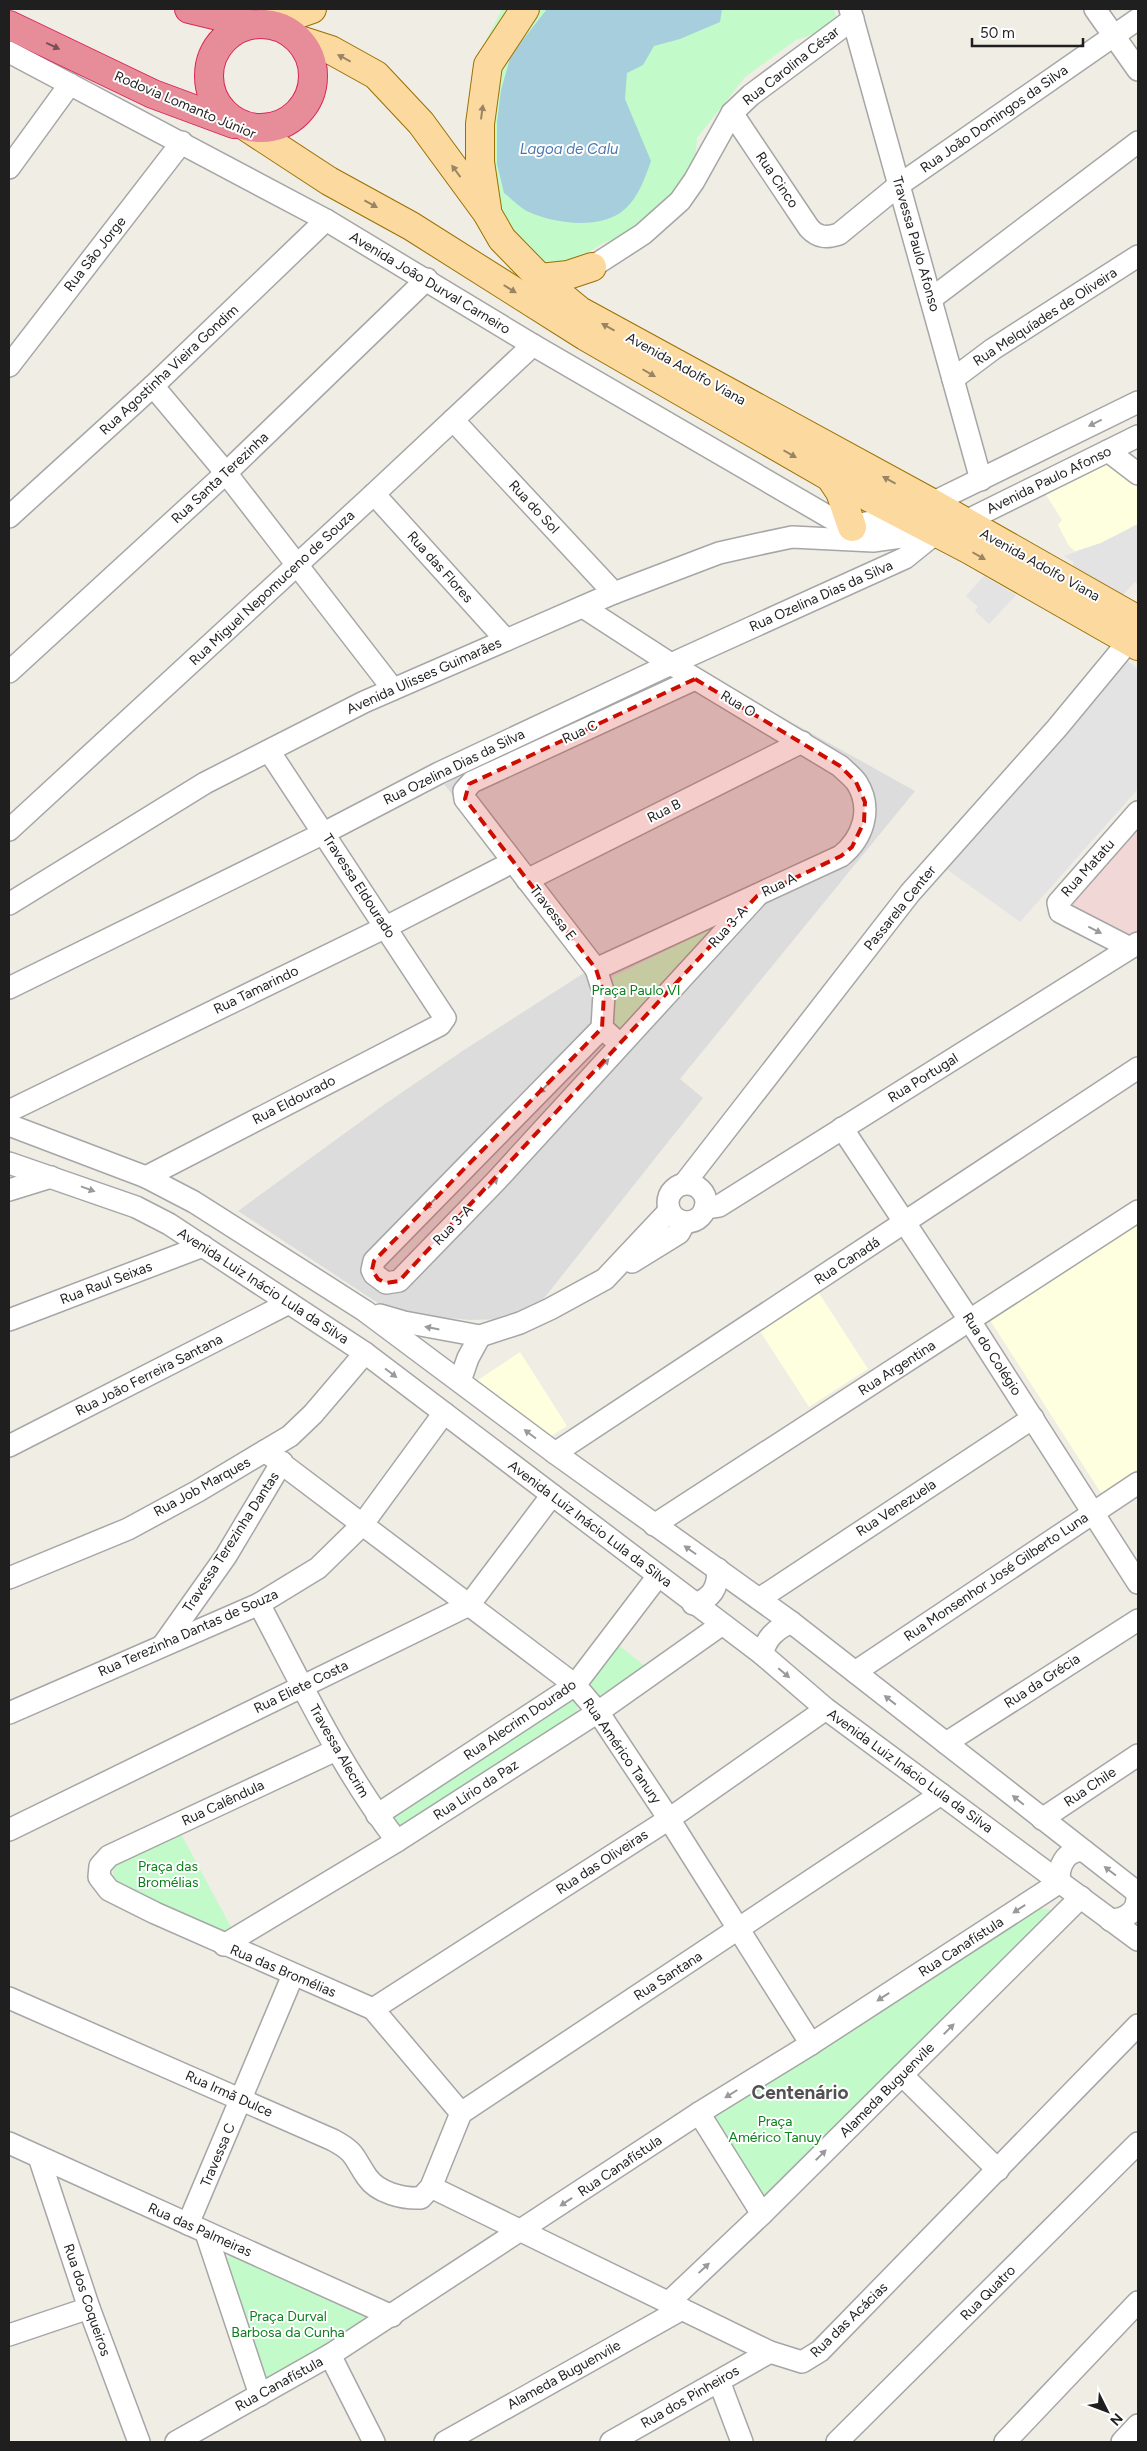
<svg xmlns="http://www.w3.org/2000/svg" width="1147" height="2451" font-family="Figtree,sans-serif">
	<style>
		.residential { fill: #dddcdc }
		.commercial { fill: #f1d7d5 }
		.education { fill: #fdffdf }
		.park { fill: #c3faca }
		.parking { fill: #e3e3e3 }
		.water { fill: #a6cedd }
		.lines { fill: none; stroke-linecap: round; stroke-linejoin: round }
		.minor-casing { stroke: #a6a6a6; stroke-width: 24 }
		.major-casing { stroke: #9a7000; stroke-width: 30 }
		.highway-casing { stroke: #db2559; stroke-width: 30 }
		.minor { stroke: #fff; stroke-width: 21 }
		.major { stroke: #fcd99e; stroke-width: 28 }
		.highway { stroke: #e78d99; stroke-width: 28 }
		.oneway { fill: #795056 }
		.oneway2 { fill: #998565 }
		.oneway3 { fill: #9a9a9a }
		.marked { fill: #ce0c00; fill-opacity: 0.2; stroke: #ce0c00; stroke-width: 4; stroke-dasharray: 10 6; stroke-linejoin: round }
		.labels { text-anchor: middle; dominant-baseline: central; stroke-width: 4; stroke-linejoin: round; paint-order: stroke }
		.street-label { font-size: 14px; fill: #1f1f1f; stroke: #fff }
		.park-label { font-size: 14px; fill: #0b7f1c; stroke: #fff }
		.water-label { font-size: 15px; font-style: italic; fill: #4b77af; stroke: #fff }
		.district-label { font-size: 19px; font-weight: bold; fill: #525252; stroke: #fff }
	</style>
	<rect width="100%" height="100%" fill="#f0ede5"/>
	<path class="residential" d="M687,664L915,791L680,1079L703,1098L541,1302L504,1319L470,1320L408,1314L387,1309L238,1211L385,1104L461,1052L587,971L444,784Z"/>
	<path class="commercial" d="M1138,828V930L1129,936L1067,907Z"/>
	<g class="education">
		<path d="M1109,462L1138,486V524L1101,543L1075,551L1069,546L1058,525L1062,520L1043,490Z"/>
		<path d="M1138,1219V1469L1101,1493L988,1317Z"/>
		<path d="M815,1287L868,1369L809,1407L756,1325Z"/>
		<path d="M520,1352L567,1426L548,1438L475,1382Z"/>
	</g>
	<g class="park">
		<path d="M502,9H834L836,17L825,30L796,40L745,77L697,138L695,164L688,182L635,233L603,243L589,252L574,268H537L488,193L478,64L485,42Z"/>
		<path d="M726,921L626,1034L611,1019L614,1001L613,977Z"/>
		<path d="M617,1644L646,1667L599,1696L593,1695L588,1683Z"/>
		<path d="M573,1698C580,1707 578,1711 571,1719L401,1828L390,1823L394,1810Z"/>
		<path d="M181,1834L231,1927L221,1932L118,1883L113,1877V1870L119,1863Z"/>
		<path d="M1038,1908L1050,1909L1048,1919L766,2201L714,2115Z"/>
		<path d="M231,2255L370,2315L371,2322L267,2383L223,2261Z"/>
	</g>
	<g class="parking">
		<path d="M1138,524V585L1135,582L1119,599L1069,572L1074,562L1064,556L1101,543Z"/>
		<path d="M984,576L1016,595L989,624L975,611L978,607L966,596Z"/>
		<path d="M1124,658L1138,669V789L1020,922L941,865Z"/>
	</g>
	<path class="water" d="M547,9H722L720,22L680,39L654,46L643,65L627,73L625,99L651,161C645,178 639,196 625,209C602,230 555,224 529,212C520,208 512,199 504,193L497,164V122L501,90L511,55Z"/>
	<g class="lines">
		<g class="minor-casing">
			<g id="minor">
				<path d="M850,9L981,480"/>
				<path d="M1095,9L1138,70"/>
				<path d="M9,52L326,220L533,345L860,535"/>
				<path d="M732,113L809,228C818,238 827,238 839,234L899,185L1138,19"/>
				<path d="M9,168L70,84"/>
				<path d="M592,267L643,234L680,201L694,181L732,113L751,95L853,19"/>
				<path d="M931,299L1138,142"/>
				<path d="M9,366L182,142"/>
				<path d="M953,379L993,349L1138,256"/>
				<path d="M153,386L226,473L393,689"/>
				<path d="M453,420L614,593"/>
				<path d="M1108,451L1138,474"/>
				<path d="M374,494L506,640"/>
				<path d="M9,517L153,386L326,220"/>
				<path d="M841,528L901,516L932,503L1138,402"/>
				<path d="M583,607L671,664L840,766C845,771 853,777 857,783C873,809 863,838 841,856L596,969"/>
				<path d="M9,672L226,473L427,279"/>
				<path d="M9,830L374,494L533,345"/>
				<path d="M527,880L802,742"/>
				<path d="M9,904L205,783L364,702L614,593L719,553L759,544L792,537L873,541L937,532L964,522L1138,436"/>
				<path d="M1130,948L1060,912L1058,903L1138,812"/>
				<path d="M9,988L324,833L439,773L671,664L905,558L936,533"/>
				<path d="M602,1028L374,1261L372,1270L374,1274L386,1283L399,1281L496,1181L757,896"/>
				<path d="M612,1037L602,1028L604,994L596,969L465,799L464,791L472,782L695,679"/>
				<path d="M9,1111L386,927L503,867"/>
				<path d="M9,1125L146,1177L194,1202L365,1311L555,1453L791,1622L1138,1893"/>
				<path d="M842,1128L970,1321L1138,1583"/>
				<path d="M9,1163L136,1207L169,1224L365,1353L762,1654L826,1709L1138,1940"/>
				<path d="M146,1177L440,1025L445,1018L269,751"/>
				<circle cx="687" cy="1203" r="19"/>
				<path d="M684,1184L910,893L1057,728L1129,641"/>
				<path d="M9,1190L51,1177"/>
				<path d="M705,1208L719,1206L1138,943"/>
				<path d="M632,1262L679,1233L685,1222"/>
				<path d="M380,1315L404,1322L480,1336L520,1323L550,1309L605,1279L669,1211"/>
				<path d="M9,1320L203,1246"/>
				<path d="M460,1381L468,1358L480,1336"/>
				<path d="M9,1446L289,1303"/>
				<path d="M265,1451L575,1685L598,1712L669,1819L811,2044"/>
				<path d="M555,1453L1138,1068"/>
				<path d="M654,1525L1138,1211"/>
				<path d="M9,1578L128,1529L198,1491L290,1436L313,1414L365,1353"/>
				<path d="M759,1599L1033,1418"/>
				<path d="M259,1604C302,1685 341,1768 397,1841"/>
				<path d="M693,1604C712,1599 718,1588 718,1569"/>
				<path d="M163,1645L226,1556L282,1462"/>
				<path d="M762,1654C767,1637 775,1630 791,1622"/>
				<path d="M855,1672L1138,1483"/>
				<path d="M9,1713L259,1604L318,1568L362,1525L444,1413"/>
				<path d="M946,1743L1138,1620"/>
				<path d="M336,1750L109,1856L100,1866L99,1877L109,1890L155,1913L373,2009L461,2113"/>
				<path d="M377,1815L575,1685L658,1576"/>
				<path d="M1042,1819L1138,1755"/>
				<path d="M9,1830L469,1605L552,1495"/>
				<path d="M1060,1882C1057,1867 1066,1849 1084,1851"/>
				<path d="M1110,1920C1127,1920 1141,1909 1136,1892"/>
				<path d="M224,1945L397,1841L598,1712L721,1625"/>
				<path d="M9,1998L333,2140C357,2153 353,2157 367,2177C378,2193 403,2199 421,2198L431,2187L461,2113L941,1794"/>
				<path d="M373,2009L669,1819L826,1709"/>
				<path d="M902,2075L998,2170"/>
				<path d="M699,2113L762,2214"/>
				<path d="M9,2143L392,2316"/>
				<path d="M39,2157L89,2308L139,2442"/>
				<path d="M431,2187L770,2352L802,2362L820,2351L1138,2025"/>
				<path d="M188,2224L293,1975"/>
				<path d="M206,2233L260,2395"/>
				<path d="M669,2302L762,2214L1081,1897"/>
				<path d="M9,2335L89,2308"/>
				<path d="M330,2355L374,2442"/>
				<path d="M719,2381L742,2442"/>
				<path d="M176,2442L330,2355L699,2113L811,2044L1060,1882"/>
				<path d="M445,2442L682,2309"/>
				<path d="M611,2442L770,2352"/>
				<path d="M837,2442L1138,2143"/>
				<path d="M1005,2442L1138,2302"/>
				<path d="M1122,2442L1138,2425"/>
			</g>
		</g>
		<g class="major-casing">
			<g id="major">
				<path d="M269,24L312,9"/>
				<path d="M300,40L331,50L376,75L421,123L487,213L502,239L540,278L580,311L932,503L1138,620"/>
				<path d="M245,126L329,181L411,226L585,336L830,477L970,550L1138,646"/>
				<path d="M487,209L480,162V124L488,65L525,9"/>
				<path d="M540,278L568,275L592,267"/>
				<path d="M830,477L840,492L852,527"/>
			</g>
		</g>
		<g class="highway-casing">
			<g id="highway">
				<path d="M189,9L251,24"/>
				<circle cx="261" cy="76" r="52"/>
				<path d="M9,25L153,94L234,124"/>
			</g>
		</g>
		<use href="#minor" class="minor"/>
		<use href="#major" class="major"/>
		<use href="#highway" class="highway"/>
	</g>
	<defs><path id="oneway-solid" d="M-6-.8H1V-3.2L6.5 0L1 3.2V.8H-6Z" transform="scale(1.25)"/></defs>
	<use class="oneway" href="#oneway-solid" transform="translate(53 46) rotate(25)"/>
	<g class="oneway2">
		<use href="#oneway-solid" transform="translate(344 58) rotate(-152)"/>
		<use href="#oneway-solid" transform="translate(482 112) rotate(-82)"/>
		<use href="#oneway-solid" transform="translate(456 171) rotate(-126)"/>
		<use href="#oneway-solid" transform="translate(371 204) rotate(29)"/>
		<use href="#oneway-solid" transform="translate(510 289) rotate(32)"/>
		<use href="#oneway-solid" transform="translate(608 327) rotate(-151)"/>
		<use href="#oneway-solid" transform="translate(649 373) rotate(30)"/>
		<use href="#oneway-solid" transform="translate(790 454) rotate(30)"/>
		<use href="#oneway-solid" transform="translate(889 480) rotate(-151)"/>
		<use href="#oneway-solid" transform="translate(979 556) rotate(30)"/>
	</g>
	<g class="oneway3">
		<use href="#oneway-solid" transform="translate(1095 423) rotate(154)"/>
		<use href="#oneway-solid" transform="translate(1095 930) rotate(27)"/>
		<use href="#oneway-solid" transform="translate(604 1064) rotate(-47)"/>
		<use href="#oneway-solid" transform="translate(544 1088) rotate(134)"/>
		<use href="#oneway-solid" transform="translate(493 1183) rotate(-46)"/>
		<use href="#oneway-solid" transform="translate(88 1189) rotate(20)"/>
		<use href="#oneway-solid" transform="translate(430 1204) rotate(134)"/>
		<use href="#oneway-solid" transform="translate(432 1328) rotate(-169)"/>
		<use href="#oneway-solid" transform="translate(391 1373) rotate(37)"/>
		<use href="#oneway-solid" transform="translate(530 1434) rotate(-143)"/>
		<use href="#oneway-solid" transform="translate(690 1550) rotate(-145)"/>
		<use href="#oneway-solid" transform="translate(784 1673) rotate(40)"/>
		<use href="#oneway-solid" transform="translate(890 1700) rotate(-142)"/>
		<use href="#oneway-solid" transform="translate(1018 1800) rotate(-141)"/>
		<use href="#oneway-solid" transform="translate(1110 1871) rotate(-143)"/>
		<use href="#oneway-solid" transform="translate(1019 1909) rotate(147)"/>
		<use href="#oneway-solid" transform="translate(883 1997) rotate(147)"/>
		<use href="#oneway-solid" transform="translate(949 2029) rotate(-45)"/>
		<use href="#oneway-solid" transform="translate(731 2094) rotate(148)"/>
		<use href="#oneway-solid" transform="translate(821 2155) rotate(-45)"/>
		<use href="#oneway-solid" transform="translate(566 2202) rotate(146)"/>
		<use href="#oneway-solid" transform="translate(704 2268) rotate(-43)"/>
	</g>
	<path class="marked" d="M695,679L840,766L856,782L865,802L864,822L852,847L841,856L757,896L399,1281L386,1283L378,1279L372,1270L374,1261L602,1028L604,994L596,969L465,799L469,784Z"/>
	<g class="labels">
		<g class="street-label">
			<text transform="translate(791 66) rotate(-38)">Rua Carolina César</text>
			<text transform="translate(185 105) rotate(23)">Rodovia Lomanto Júnior</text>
			<text transform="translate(994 119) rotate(-35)">Rua João Domingos da Silva</text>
			<text transform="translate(777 180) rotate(56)">Rua Cinco</text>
			<text transform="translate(916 244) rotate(74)">Travessa Paulo Afonso</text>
			<text transform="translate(95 254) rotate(-52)">Rua São Jorge</text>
			<text transform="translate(430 283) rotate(31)">Avenida João Durval Carneiro</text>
			<text transform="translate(1045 317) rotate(-33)">Rua Melquíades de Oliveira</text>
			<text transform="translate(686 369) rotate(29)">Avenida Adolfo Viana</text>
			<text transform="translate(169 370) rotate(-43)">Rua Agostinha Vieira Gondim</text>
			<text transform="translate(220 478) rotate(-43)">Rua Santa Terezinha</text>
			<text transform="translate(1049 480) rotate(-26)">Avenida Paulo Afonso</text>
			<text transform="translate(534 507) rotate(47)">Rua do Sol</text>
			<text transform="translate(1040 565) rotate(29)">Avenida Adolfo Viana</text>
			<text transform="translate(440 567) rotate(48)">Rua das Flores</text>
			<text transform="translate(272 588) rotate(-43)">Rua Miguel Nepomuceno de Souza</text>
			<text transform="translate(821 596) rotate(-24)">Rua Ozelina Dias da Silva</text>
			<text transform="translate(424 676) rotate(-24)">Avenida Ulisses Guimarães</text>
			<text transform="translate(738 704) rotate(31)">Rua O</text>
			<text transform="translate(580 732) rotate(-25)">Rua C</text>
			<text transform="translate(454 767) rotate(-26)">Rua Ozelina Dias da Silva</text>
			<text transform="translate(664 811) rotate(-27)">Rua B</text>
			<text transform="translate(1088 868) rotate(-48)">Rua Matatu</text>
			<text transform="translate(779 885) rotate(-26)">Rua A</text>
			<text transform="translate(359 886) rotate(57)">Travessa Eldourado</text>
			<text transform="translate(900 908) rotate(-51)">Passarela Center</text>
			<text transform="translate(553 913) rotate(52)">Travessa E</text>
			<text transform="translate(728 927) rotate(-48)">Rua 3-A</text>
			<text transform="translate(256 990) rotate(-26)">Rua Tamarindo</text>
			<text transform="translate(923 1078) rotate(-32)">Rua Portugal</text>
			<text transform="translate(294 1100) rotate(-27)">Rua Eldourado</text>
			<text transform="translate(453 1225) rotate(-46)">Rua 3-A</text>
			<text transform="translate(847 1261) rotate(-33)">Rua Canadá</text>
			<text transform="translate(106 1283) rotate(-21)">Rua Raul Seixas</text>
			<text transform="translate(263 1286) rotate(33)">Avenida Luiz Inácio Lula da Silva</text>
			<text transform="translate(992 1354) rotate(57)">Rua do Colégio</text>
			<text transform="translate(897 1368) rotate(-33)">Rua Argentina</text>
			<text transform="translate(149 1375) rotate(-27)">Rua João Ferreira Santana</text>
			<text transform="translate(202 1487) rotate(-29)">Rua Job Marques</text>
			<text transform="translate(896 1508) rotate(-33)">Rua Venezuela</text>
			<text transform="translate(590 1524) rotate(37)">Avenida Luiz Inácio Lula da Silva</text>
			<text transform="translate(231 1542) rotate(-57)">Travessa Terezinha Dantas</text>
			<text transform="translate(996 1577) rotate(-34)">Rua Monsenhor José Gilberto Luna</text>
			<text transform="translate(188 1633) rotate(-24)">Rua Terezinha Dantas de Souza</text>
			<text transform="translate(1042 1681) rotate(-33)">Rua da Grécia</text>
			<text transform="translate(301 1687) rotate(-26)">Rua Eliete Costa</text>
			<text transform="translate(520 1720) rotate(-34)">Rua Alecrim Dourado</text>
			<text transform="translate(339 1751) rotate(60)">Travessa Alecrim</text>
			<text transform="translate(622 1751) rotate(55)">Rua Américo Tanury</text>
			<text transform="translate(910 1771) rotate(36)">Avenida Luiz Inácio Lula da Silva</text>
			<text transform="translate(1090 1787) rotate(-34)">Rua Chile</text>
			<text transform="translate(476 1790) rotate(-33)">Rua Lírio da Paz</text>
			<text transform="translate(223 1803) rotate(-25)">Rua Calêndula</text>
			<text transform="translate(602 1862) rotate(-33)">Rua das Oliveiras</text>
			<text transform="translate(961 1947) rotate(-33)">Rua Canafístula</text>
			<text transform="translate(283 1971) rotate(23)">Rua das Bromélias</text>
			<text transform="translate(668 1976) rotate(-33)">Rua Santana</text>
			<text transform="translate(887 2090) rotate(-45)">Alameda Buguenvile</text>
			<text transform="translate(229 2094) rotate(24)">Rua Irmã Dulce</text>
			<text transform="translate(218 2155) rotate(-67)">Travessa C</text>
			<text transform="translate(620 2166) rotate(-34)">Rua Canafístula</text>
			<text transform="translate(200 2230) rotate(24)">Rua das Palmeiras</text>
			<text transform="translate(988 2293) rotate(-45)">Rua Quatro</text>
			<text transform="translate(87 2300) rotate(71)">Rua dos Coqueiros</text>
			<text transform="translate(849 2320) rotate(-44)">Rua das Acácias</text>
			<text transform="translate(564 2375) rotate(-29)">Alameda Buguenvile</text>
			<text transform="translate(279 2384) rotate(-29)">Rua Canafístula</text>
			<text transform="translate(690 2397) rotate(-30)">Rua dos Pinheiros</text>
		</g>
		<g class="park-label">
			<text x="636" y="990">Praça Paulo VI</text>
			<text x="168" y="1866">Praça das<tspan x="168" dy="16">Bromélias</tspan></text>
			<text x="775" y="2121">Praça<tspan x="775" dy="16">Américo Tanuy</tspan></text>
			<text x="288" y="2316">Praça Durval<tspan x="288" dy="16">Barbosa da Cunha</tspan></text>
		</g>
		<g class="water-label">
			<text x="569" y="149">Lagoa de Calu</text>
		</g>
		<g class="district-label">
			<text x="800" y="2092">Centenário</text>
		</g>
	</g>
	<rect width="1147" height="2451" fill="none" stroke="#1f1f1f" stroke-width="20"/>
	<g transform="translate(1107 2411) rotate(132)" stroke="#ffffff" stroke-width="4" paint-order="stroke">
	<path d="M0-4L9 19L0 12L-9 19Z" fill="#1f1f1f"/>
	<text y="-8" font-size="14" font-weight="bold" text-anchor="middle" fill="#1f1f1f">N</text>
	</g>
	<path d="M972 38v8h111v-8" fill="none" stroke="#1f1f1f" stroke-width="2.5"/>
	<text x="980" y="38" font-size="15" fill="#1f1f1f" stroke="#ffffff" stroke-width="4" paint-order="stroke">50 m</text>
</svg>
